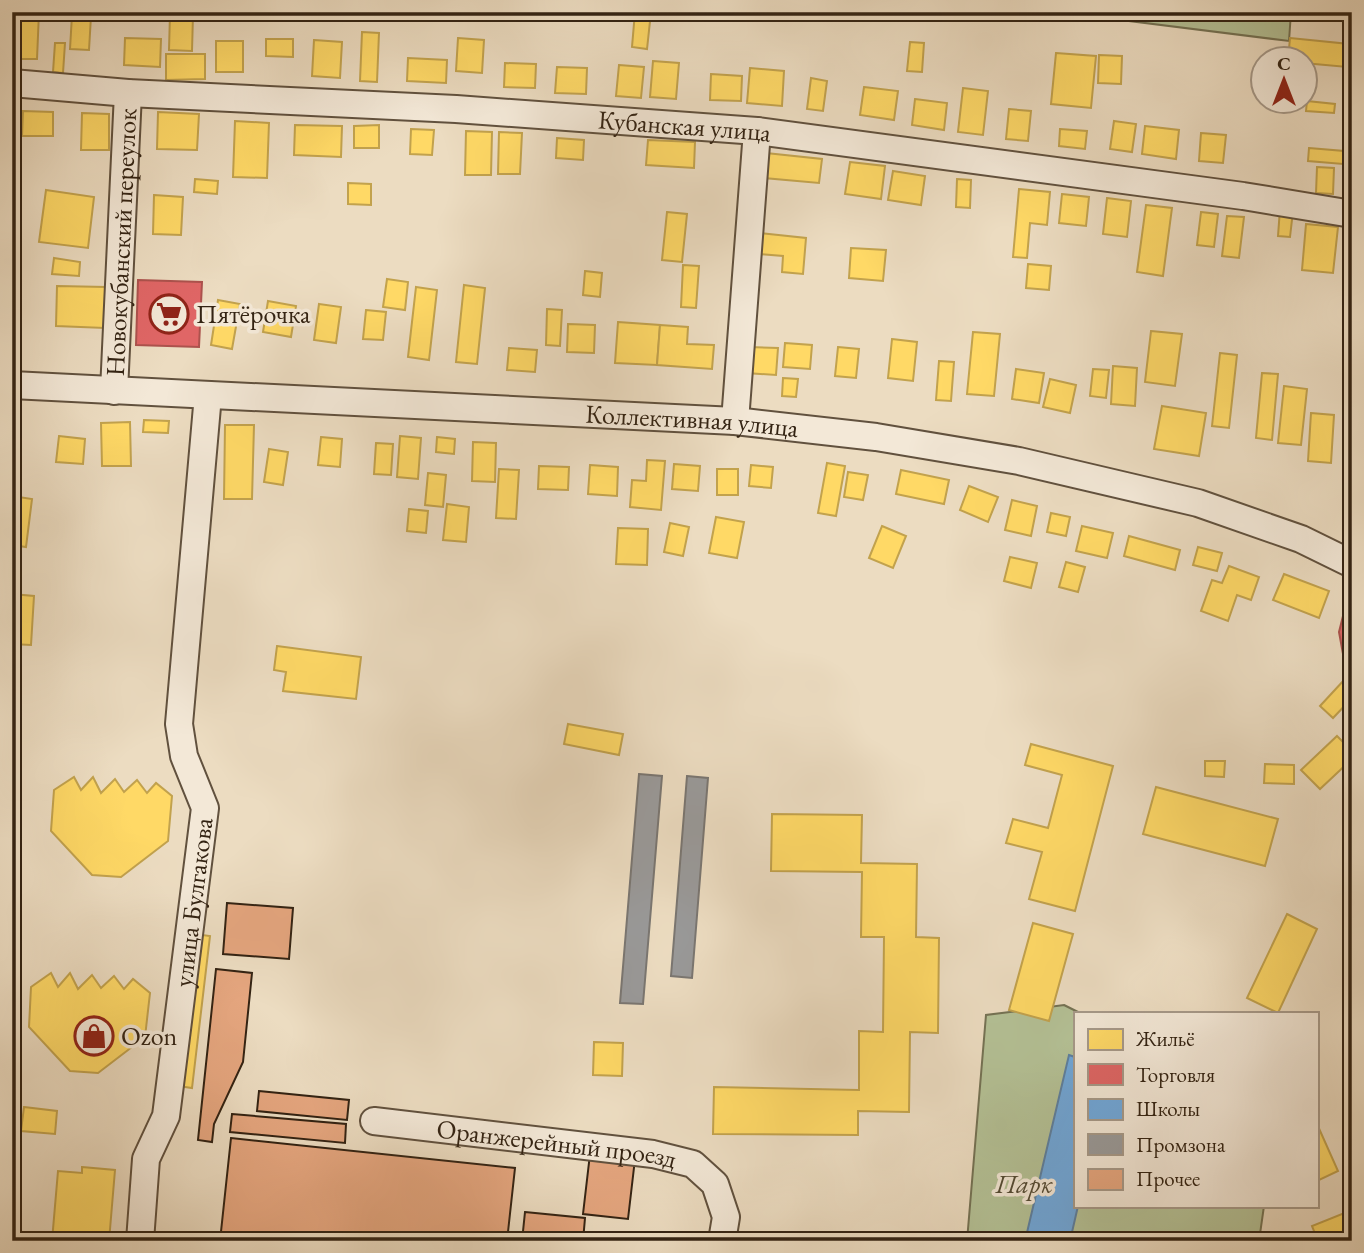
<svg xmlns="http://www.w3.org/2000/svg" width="1364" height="1253" font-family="'EB Garamond',serif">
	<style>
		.green { fill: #b4c196; stroke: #747254; stroke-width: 2 }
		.homes { fill: #ffd966; stroke: #c2a24d; stroke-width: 2 }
		.shops { fill: #e06666; stroke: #ac524d; stroke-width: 2 }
		.schools { fill: #6fa8dc; stroke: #5d80a0; stroke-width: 2 }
		.industry { fill: #999; stroke: #7a7671; stroke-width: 2 }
		.building { fill: #e5a67f; stroke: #332313; stroke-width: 2 }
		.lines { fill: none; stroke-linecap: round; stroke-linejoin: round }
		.minor-casing { stroke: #61513e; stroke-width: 30 }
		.minor { stroke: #f3e8d7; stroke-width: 26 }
		.labels { text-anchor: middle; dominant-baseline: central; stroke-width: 7; stroke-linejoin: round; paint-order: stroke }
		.street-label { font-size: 26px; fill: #332313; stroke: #f3e8d7 }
		.poi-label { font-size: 26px; fill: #332313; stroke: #f3e8d7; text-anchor: start }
		.park-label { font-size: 26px; font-style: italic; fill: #534a34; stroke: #f3e8d7 }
	</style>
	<rect width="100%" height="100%" fill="#ecdcc1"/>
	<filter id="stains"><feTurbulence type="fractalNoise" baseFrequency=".00286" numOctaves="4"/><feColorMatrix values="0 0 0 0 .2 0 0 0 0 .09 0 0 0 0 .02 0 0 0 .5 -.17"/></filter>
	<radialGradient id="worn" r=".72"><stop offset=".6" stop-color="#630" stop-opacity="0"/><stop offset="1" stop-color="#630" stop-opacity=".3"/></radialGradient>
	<g class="green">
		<path d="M1057,12H1291L1289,41Z"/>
		<path d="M1064,1005L1080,1013H1075V1206H1264L1259,1241H967L986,1015Z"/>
	</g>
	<g class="homes">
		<path d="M12,12H39L37,59H12Z"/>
		<path d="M142,12H166V18L142,17Z"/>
		<path d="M245,12H261L260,20H245Z"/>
		<path d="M635,12H651L647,49L632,47Z"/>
		<path d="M170,14L193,15L192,51L169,50Z"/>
		<path d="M72,15L91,16L89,50L70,49Z"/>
		<path d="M362,32L379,33L377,82L360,81Z"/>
		<path d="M125,38L161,39L160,67L124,65Z"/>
		<path d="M458,38L484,40L482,73L456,71Z"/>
		<path d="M1290,38L1349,44L1347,67L1304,63V60H1288Z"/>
		<path d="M266,39H293V57L266,56Z"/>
		<path d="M314,40L342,42L340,78L312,76Z"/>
		<rect x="216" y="41" width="27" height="31"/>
		<path d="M910,42L924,43L922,72L907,71Z"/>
		<path d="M55,43H65L63,73L53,72Z"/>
		<path d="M1056,53L1096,56L1091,108L1051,104Z"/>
		<path d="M166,54H205V79L166,80Z"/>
		<path d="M1099,55L1122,56L1121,84L1098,83Z"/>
		<path d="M408,58L447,60L446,83L407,81Z"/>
		<path d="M653,61L679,63L676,99L650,97Z"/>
		<path d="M505,63L536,64L535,88L504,87Z"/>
		<path d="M619,65L644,67L641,98L616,96Z"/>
		<path d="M557,67L587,68L586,94L555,93Z"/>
		<path d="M750,68L784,71L782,106L747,103Z"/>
		<path d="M711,74L742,76L741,101L710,100Z"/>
		<path d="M811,78L827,81L823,111L807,109Z"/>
		<path d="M864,87L898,91L894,120L860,115Z"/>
		<path d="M963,88L988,91L983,135L958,132Z"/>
		<path d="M915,99L947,103L944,130L912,125Z"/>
		<path d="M1307,101L1335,104L1334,113L1306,111Z"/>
		<path d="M1009,109L1031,111L1028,141L1006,139Z"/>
		<path d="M23,111L53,112V136H22Z"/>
		<path d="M158,112L199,114L197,150L157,149Z"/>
		<path d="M82,113L109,114V150H81Z"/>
		<path d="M235,121L269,123L267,178L233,177Z"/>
		<path d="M1114,121L1136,124L1132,152L1110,149Z"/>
		<path d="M295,125L342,126L341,157L294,155Z"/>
		<path d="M379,125V148H354V126Z"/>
		<path d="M1145,126L1179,130L1176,159L1142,154Z"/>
		<path d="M411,129L434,130L432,155L410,154Z"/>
		<path d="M1060,129L1087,131L1085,149L1059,146Z"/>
		<path d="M466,131L492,132L491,175H465Z"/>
		<path d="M499,132L522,133L520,174H498Z"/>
		<path d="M1201,133L1226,135L1223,163L1199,161Z"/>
		<path d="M557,138L584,140L583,160L556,158Z"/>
		<path d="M648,140L695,142L694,168L646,165Z"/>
		<path d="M1309,148L1344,151L1343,164L1308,161Z"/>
		<path d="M766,153L822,159L819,183L764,178Z"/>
		<path d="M850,162L885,166L881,199L845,194Z"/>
		<path d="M1317,167L1334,168L1333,194L1316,193Z"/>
		<path d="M893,171L925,176L921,205L888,200Z"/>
		<path d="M195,179L218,181L217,194L194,192Z"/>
		<path d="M957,179L971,180L970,208L956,207Z"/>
		<path d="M348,183L371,184V205L348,204Z"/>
		<path d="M1019,189L1050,192L1047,225L1030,223L1027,258L1013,257Z"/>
		<path d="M46,190L94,197L88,248L39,242Z"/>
		<path d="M1062,194L1089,197L1086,226L1059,223Z"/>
		<path d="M154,195L183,197L181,235L153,234Z"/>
		<path d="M1107,198L1131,201L1127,237L1103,234Z"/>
		<path d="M1146,205L1172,208L1163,276L1137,272Z"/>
		<path d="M1280,209L1293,211L1290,237L1278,236Z"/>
		<path d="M667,212L687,214L682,262L662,260Z"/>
		<path d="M1201,212L1218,214L1214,247L1197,245Z"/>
		<path d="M1227,216L1244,217L1239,258L1222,256Z"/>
		<path d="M1306,224L1338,227L1333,273L1302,270Z"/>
		<path d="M760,233L806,238L803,274L782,272L783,256L758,254Z"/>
		<path d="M851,248L886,250L883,281L849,278Z"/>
		<path d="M54,258L80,262L79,276L52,274Z"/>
		<path d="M1028,264L1051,266L1049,290L1026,288Z"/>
		<path d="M683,265L699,266L696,308L681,307Z"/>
		<path d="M12,268L19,269L13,318H12Z"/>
		<path d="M585,271L602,273L600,297L583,295Z"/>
		<path d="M387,279L408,282L405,310L383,307Z"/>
		<path d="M464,285L485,288L477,364L456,362Z"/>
		<path d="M57,286L106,287L105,328L56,326Z"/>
		<path d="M416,287L437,290L429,360L408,357Z"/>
		<path d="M218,300L240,304L232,349L211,345Z"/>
		<path d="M268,301L296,306L291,337L263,332Z"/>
		<path d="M319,304L341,307L336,343L314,340Z"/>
		<path d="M547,309L562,310L560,346L546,345Z"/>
		<path d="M366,310L386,312L383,340L363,339Z"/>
		<path d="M618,322L660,325L657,365L615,363Z"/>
		<path d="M568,324L595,325L594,353L567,352Z"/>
		<path d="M660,325L688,327L687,344L714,345L712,369L657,365Z"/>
		<path d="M1151,331L1182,334L1175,386L1145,382Z"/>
		<path d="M973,332L1000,334L994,396L967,394Z"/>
		<path d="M892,339L917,342L913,381L888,378Z"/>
		<path d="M785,343L812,345L810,369L783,367Z"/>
		<path d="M748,347L778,348L776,375L746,373Z"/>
		<path d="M838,347L859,349L856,378L835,376Z"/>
		<path d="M509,348L537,350L535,372L507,370Z"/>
		<path d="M1220,353L1237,355L1229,428L1212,426Z"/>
		<path d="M939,361L954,362L951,401L936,400Z"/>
		<path d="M1113,366L1137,368L1135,406L1111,404Z"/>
		<path d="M1016,369L1044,373L1039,403L1012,399Z"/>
		<path d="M1093,369L1109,370L1106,398L1090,396Z"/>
		<path d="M1262,373L1278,374L1272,440L1256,438Z"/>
		<path d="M783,378L798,379L796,397L782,396Z"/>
		<path d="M1050,379L1076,385L1070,413L1043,407Z"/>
		<path d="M1284,386L1307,389L1301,445L1278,443Z"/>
		<path d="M1162,406L1206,413L1199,456L1154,449Z"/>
		<path d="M1311,413L1334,415L1331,463L1308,461Z"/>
		<path d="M144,420L169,421L168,433L143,432Z"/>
		<path d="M130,422L131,466H102L101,423Z"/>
		<path d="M225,425H254L252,499H224Z"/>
		<path d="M59,436L85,439L83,464L56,462Z"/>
		<path d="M400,436L421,438L418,479L397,477Z"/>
		<path d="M321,437L342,439L340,467L318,465Z"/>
		<path d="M437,437L455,439L454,454L436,452Z"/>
		<path d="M473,442L496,443L495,482L472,481Z"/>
		<path d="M376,443L393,444L391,475L374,474Z"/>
		<path d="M269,449L288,452L283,485L264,482Z"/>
		<path d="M647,460L665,461L661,510L630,507L632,480L646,481Z"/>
		<path d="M827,463L845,466L836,516L818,513Z"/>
		<path d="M674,464L700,466L698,491L672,489Z"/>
		<path d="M590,465L618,467L617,496L588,494Z"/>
		<path d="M751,465L773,467L771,488L749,486Z"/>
		<path d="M539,466L569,467L568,490L538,489Z"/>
		<path d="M499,469L519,470L516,519L496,518Z"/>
		<rect x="717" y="469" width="21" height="26"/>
		<path d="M901,470L949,480L944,504L896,494Z"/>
		<path d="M848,472L868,475L863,500L844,497Z"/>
		<path d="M428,473L446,475L443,507L425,505Z"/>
		<path d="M969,486L998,497L988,522L960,510Z"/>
		<path d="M12,496L32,499L26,547L12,545Z"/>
		<path d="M1012,500L1037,506L1031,536L1005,530Z"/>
		<path d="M447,504L469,507L466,542L443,540Z"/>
		<path d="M409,509L428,511L426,533L407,531Z"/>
		<path d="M1051,513L1070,517L1066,536L1047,532Z"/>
		<path d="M716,517L744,522L737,558L709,553Z"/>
		<path d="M670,523L689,527L683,556L664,552Z"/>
		<path d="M882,526L906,536L893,568L869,558Z"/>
		<path d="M1082,526L1113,533L1107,558L1076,551Z"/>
		<path d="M618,528L648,529L647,565L616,564Z"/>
		<path d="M1129,536L1180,550L1175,570L1124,556Z"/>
		<path d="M1198,547L1222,553L1217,571L1193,565Z"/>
		<path d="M1010,557L1037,563L1031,588L1004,581Z"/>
		<path d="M1066,562L1085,567L1078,592L1059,587Z"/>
		<path d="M1229,566L1259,577L1251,600L1237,595L1228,621L1201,611L1212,580L1222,583Z"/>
		<path d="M1284,574L1329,591L1319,618L1273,600Z"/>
		<path d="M12,594L34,596L31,645L12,644Z"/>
		<path d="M277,646L361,657L356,699L283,691L286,672L274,670Z"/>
		<path d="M1345,679L1352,686V698L1333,718L1320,706Z"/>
		<path d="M568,724L623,734L619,755L564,744Z"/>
		<path d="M1337,736L1352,751V759L1320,789L1301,770Z"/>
		<path d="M1031,744L1113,766L1075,911L1029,899L1042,852L1006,843L1013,819L1048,828L1062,775L1025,765Z"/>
		<path d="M1205,761H1225L1224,777L1205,776Z"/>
		<path d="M1265,764L1294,765V784L1264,783Z"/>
		<path d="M74,777L81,790L93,777L101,793L115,779L124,792L137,780L147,793L156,783L172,796L168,841L121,877L92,875L51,831L54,790Z"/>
		<path d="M1156,787L1278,819L1265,866L1143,834Z"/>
		<path d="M772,814L862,815L861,863L917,864L916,937L939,938L938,1033L910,1032L909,1112L858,1111V1135L713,1134L714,1087L859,1090V1031L883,1032L884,937H861L862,872L771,871Z"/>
		<path d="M1287,914L1317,929L1278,1013L1247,998Z"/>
		<path d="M1033,923L1073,934L1049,1021L1009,1010Z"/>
		<path d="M195,934L210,936L192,1088L178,1086Z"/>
		<path d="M51,973L58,987L70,973L78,989L92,975L101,988L114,976L124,989L133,979L150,993L145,1037L98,1073L70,1071L29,1027L31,987Z"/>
		<path d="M594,1042L623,1043L622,1076L593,1075Z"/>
		<path d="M24,1107L57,1111L55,1134L21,1131Z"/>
		<path d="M1317,1124L1338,1171L1317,1181Z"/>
		<path d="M82,1167L115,1170L109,1241H52L58,1171L82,1173Z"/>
		<path d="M1352,1210V1241H1338L1336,1237L1328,1241H1318L1312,1226Z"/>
		<path d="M751,1238L846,1240V1241H751Z"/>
	</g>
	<g class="shops">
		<path d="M138,280L202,282L199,347L136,345Z"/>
		<path d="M1350,588L1352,589V653L1343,654L1339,632Z"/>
	</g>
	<path class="schools" d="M1069,1055L1075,1057V1206H1078L1070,1241H1025Z"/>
	<g class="industry">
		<path d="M639,774L662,776L643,1004L620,1003Z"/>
		<path d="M687,776L708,778L692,978L671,976Z"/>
	</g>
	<g class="building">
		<path d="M227,903L293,908L289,959L223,954Z"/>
		<path d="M216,969L252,973L243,1062L214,1124L212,1142L198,1140Z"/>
		<path d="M259,1091L349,1100L347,1120L257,1111Z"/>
		<path d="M232,1114L346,1124L345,1143L230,1132Z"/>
		<path d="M231,1138L515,1168L507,1241H220Z"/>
		<path d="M590,1154L635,1159L628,1219L583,1214Z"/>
		<path d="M525,1212L585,1218L583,1241H522Z"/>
	</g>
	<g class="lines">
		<g class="minor-casing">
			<g id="minor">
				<path id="s1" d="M12,83L128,93L456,109L757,131L1243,196L1352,214"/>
				<path id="s2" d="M12,385L735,421L876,437L1019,461L1198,503L1301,539L1352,564"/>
				<path id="s3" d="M114,391L128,93"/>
				<path d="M735,421L757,131"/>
				<path id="s4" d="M374,1121L653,1154L693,1164L715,1184L726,1217L722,1241"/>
				<path id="s5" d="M140,1241L146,1159L166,1116L205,808L184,756L179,724L208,395"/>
			</g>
		</g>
		<use href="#minor" class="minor"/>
	</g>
	<defs>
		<g id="supermarket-ring" transform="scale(2.0125)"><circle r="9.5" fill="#f3e8d7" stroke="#8f2418" stroke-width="1.5"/><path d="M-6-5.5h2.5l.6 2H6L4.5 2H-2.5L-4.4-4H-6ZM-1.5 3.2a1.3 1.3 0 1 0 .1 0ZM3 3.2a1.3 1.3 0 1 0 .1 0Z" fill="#8f2418"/></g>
		<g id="shop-ring" transform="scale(2.0125)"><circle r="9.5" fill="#f3e8d7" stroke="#8f2418" stroke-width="1.5"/><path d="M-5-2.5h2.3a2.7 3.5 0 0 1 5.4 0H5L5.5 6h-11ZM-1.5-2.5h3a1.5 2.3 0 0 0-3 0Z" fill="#8f2418"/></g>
	</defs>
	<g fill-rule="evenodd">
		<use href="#supermarket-ring" x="169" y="314"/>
		<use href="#shop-ring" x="94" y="1036"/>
	</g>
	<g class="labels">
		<g class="street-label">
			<text stroke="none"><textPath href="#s1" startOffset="674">Кубанская улица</textPath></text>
			<text stroke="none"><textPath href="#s3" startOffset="149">Новокубанский переулок</textPath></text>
			<text stroke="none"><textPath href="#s2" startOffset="681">Коллективная улица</textPath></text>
			<text stroke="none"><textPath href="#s5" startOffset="345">улица Булгакова</textPath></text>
			<text stroke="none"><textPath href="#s4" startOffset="184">Оранжерейный проезд</textPath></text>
		</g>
		<g class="poi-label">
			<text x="196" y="314">Пятёрочка</text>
			<text x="121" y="1036">Ozon</text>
		</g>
		<g class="park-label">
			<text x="1024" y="1184">Парк</text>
		</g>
	</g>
	<rect width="1364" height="1253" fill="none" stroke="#ecdcc1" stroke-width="42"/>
	<rect x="14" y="14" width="1336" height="1225" fill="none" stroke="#332313" stroke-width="3.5"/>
	<rect x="21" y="21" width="1322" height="1211" fill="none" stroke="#332313" stroke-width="2"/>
	<rect x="1074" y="1012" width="245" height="196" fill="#f3e8d7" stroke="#a69989" stroke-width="2"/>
	<rect x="1088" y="1029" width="35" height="21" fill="#ffd966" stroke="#a69989" stroke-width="2"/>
	<text x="1136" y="1046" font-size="21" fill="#332313">Жильё</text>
	<rect x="1088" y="1064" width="35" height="21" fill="#e06666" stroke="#a69989" stroke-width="2"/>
	<text x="1136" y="1082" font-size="21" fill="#332313">Торговля</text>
	<rect x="1088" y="1099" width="35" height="21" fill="#6fa8dc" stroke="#a69989" stroke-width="2"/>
	<text x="1136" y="1116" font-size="21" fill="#332313">Школы</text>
	<rect x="1088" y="1134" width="35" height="21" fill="#999999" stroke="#a69989" stroke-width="2"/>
	<text x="1136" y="1152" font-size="21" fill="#332313">Промзона</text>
	<rect x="1088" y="1169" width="35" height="21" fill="#e5a67f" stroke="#a69989" stroke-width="2"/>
	<text x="1136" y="1186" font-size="21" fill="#332313">Прочее</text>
	<g transform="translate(1284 80)"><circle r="33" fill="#f3e8d7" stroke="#a69989" stroke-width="2"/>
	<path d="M0-5L12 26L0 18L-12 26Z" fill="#8f2418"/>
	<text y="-10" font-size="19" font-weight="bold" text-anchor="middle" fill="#332313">С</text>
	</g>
	<rect width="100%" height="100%" filter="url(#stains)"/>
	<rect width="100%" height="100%" fill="url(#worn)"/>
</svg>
